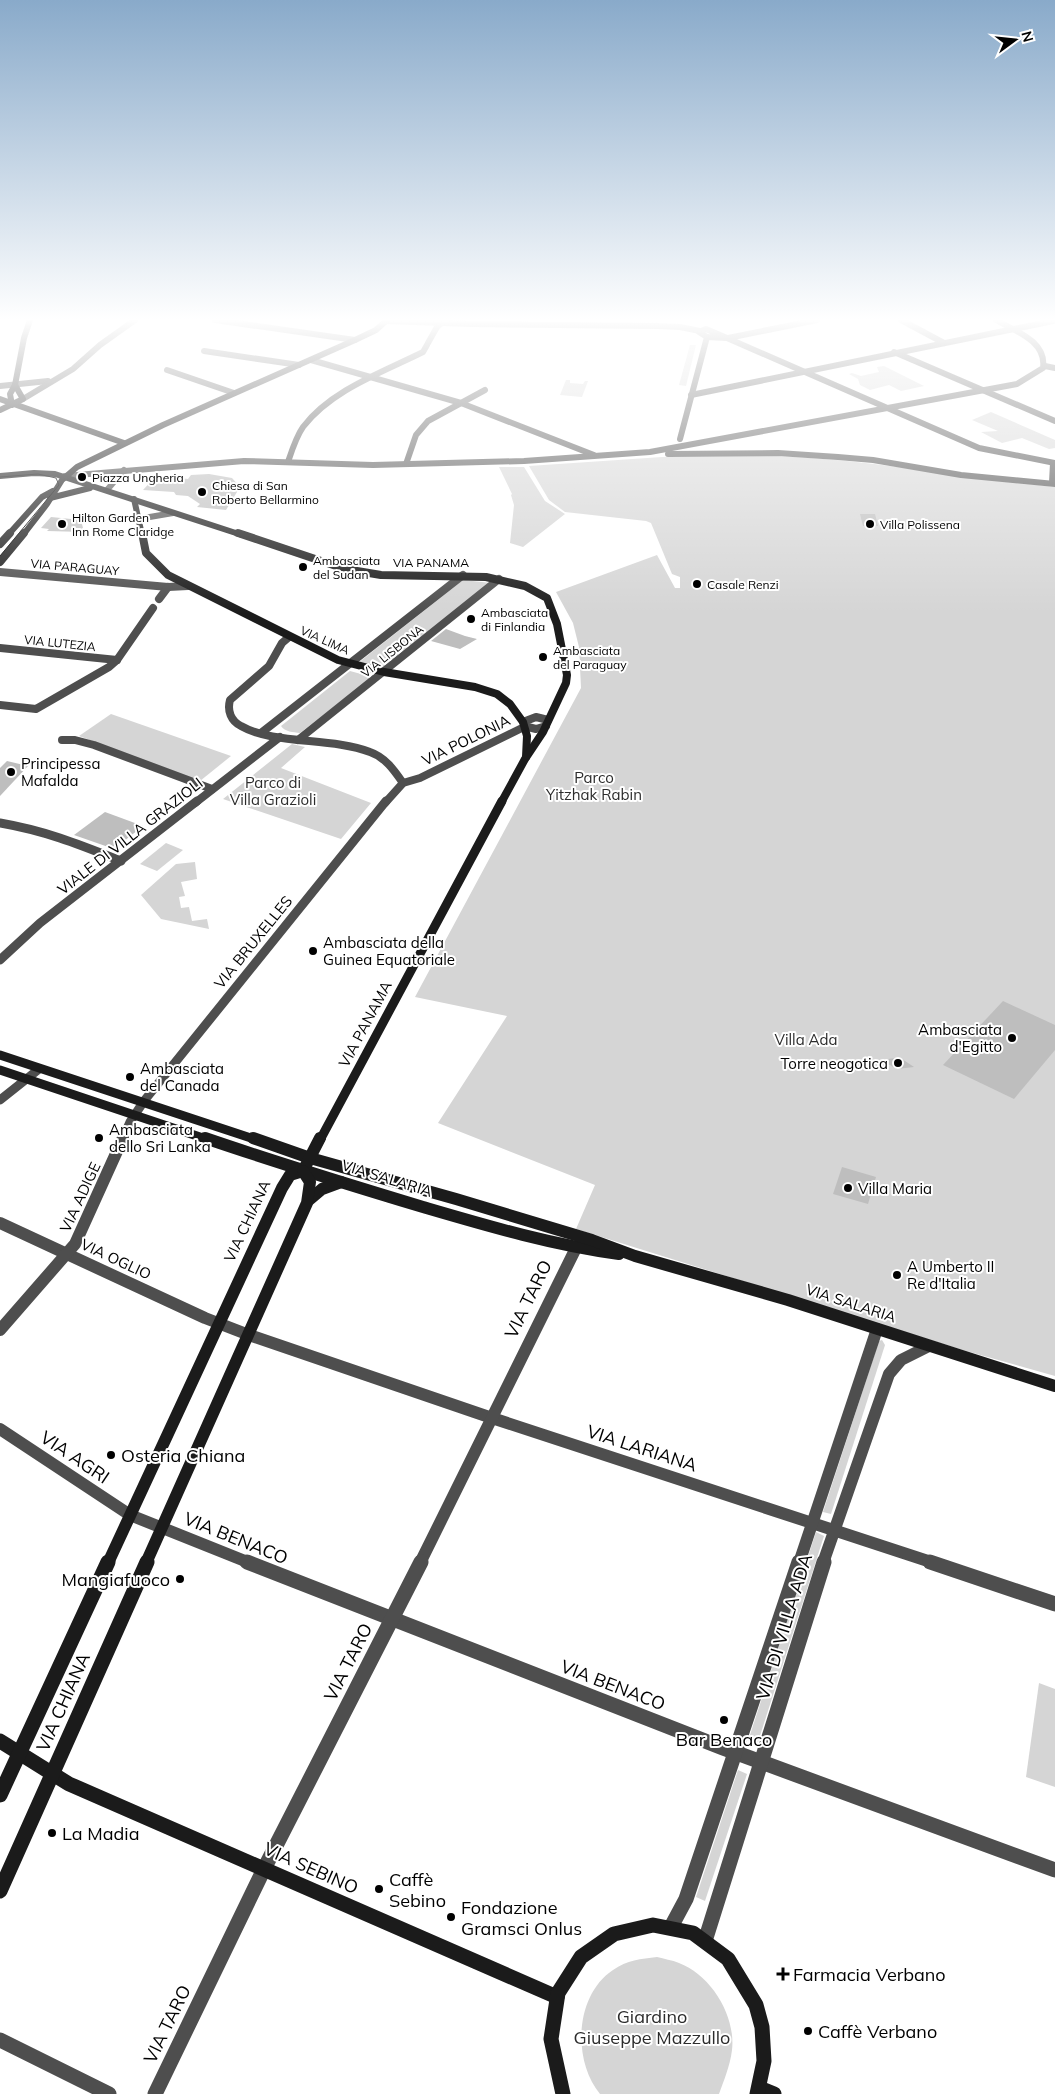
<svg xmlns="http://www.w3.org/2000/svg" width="1055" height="2094" font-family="Mulish,sans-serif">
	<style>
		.green { fill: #d5d5d5 }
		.building { fill: #bebebe }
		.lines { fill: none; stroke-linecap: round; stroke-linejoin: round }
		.street-far4 { stroke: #4e4e4e; stroke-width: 6 }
		.street-far3 { stroke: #4e4e4e; stroke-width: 8 }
		.street-far2 { stroke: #4e4e4e; stroke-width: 9 }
		.street-far1 { stroke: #4e4e4e; stroke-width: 12 }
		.street { stroke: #4e4e4e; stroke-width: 15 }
		.secondary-far4 { stroke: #1b1b1b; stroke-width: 6 }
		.secondary-far3 { stroke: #1b1b1b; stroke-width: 8 }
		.secondary-far2 { stroke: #1b1b1b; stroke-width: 9 }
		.secondary-far1 { stroke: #1b1b1b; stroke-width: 12 }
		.secondary { stroke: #1b1b1b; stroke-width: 15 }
		.tram { stroke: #000; stroke-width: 1 }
		.poi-dot { fill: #000; stroke: #fff; stroke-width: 2 }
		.labels { text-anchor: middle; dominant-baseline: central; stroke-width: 4; stroke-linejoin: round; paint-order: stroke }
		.far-poi-label { font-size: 12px; fill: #000; stroke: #fff; text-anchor: start }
		.far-street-label { font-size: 12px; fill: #000; stroke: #fff }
		.street-label { font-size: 15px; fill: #000; stroke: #fff }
		.poi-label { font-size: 15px; fill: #000; stroke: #fff; text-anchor: start }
		.park-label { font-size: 15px; fill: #2c2c2c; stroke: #fff }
		.near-street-label { font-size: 18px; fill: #000; stroke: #fff }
		.near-poi-label { font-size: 18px; fill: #000; stroke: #fff; text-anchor: start }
		.near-park-label { font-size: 18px; fill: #2c2c2c; stroke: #fff }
	</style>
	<rect width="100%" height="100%" fill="#fff"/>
	<g class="green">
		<path d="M690,345H696L686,386L679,385Z"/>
		<path d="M884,366L924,386L901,391L889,385L870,390L860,385L858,379L849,374L852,373L861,376L879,372L877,367Z"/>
		<path d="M566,380H570V383L583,384L585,381H588L582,397L560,395Z"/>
		<path d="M991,412L1055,440V448L1049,449L1022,438L1002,443L981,432L998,431L972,420Z"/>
		<path d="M760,456C859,457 957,477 1055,487V1376L966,1351L576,1229L595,1185L438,1123L507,1016L415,997L581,688L579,647L573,623L556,592L657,555L675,588H680V577L672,574L651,523L646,521L565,512L549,500L529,466L662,457Z"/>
		<path d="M499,467H524L545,501L565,514L523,547L510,543L514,505L511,495L512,494Z"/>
		<path d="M463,580L491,583L383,668L358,663Z"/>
		<path d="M350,671L372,677L300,733C293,732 285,732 281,726Z"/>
		<path d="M111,714L231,756L200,781L79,736Z"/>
		<path d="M292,744L305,747L281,768L371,803L341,839L223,799Z"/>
		<path d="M166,843L183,850L157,871L140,864Z"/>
		<path d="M195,862L197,879L181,882L185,896L179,897L181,908L189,907L192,921L207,919L209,929L161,919L141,895L176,864Z"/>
		<path d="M882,1340L885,1345L831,1514L823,1512L879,1341Z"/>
		<path d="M816,1532L824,1536L757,1745L748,1741Z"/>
		<path d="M1039,1683L1055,1689V1787L1026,1777Z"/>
		<path d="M738,1770L747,1774L705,1901L696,1897Z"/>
		<path d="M657,1957C664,1959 672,1960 679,1963C711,1975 736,2016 732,2050C730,2066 724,2080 719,2094H600C572,2060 575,1995 613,1970C627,1960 641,1959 657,1957Z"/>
	</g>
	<g class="building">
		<path d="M209,474L232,478L240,487L226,510L197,507L200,504L188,496L176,495L174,492L143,490L157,475L188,479L191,475Z"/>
		<path d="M860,514H875L878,526H863Z"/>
		<path d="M51,517L81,520L84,532L47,531L49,529L41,528Z"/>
		<path d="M446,629L465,636L477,639L460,649L431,641Z"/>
		<path d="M7,761L28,766L0,796V768Z"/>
		<path d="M105,812L143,826L114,849L74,835Z"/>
		<path d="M1003,1001L1055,1025V1050L1014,1099L943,1065Z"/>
		<path d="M896,1058L902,1059L914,1067L897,1069L881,1060Z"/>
		<path d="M842,1167L876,1177L868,1204L833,1194Z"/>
	</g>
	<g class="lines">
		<g class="street-far4">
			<path d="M215,320L355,340"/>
			<path d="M901,320L944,343"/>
			<path d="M386,321L472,324L658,326L680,327L700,331"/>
			<path d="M706,329L727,338L707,337L699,332Z"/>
			<path d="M727,338L979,448L1055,463"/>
			<path d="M728,338L817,320"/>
			<path d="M428,343L437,327L443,322"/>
			<path d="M204,351L299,365"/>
			<path d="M894,352L1055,421"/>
			<path d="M311,360L461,403L594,455"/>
			<path d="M1045,366L1055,368"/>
			<path d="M167,370L234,393"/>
			<path d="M0,386L48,381"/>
			<path d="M691,395L1053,321"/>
			<path d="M23,399L73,369L100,345L135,320"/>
			<path d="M680,439L707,337"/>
			<path d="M668,454L778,453L838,457L873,460L961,475L1055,484"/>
			<path d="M288,462C292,450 296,437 303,427C331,390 383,372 423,352L427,345"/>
			<path d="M406,464L416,435L428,421L485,390"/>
			<path d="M65,476L244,461L373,465L524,461L650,452L1017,384L1043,368C1047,341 1015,331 996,320"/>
			<path d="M1052,483L1053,463"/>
			<path d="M107,490L124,470"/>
			<path d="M138,519L173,513"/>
		</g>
		<g class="street-far3">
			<path d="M0,572L168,587L188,586"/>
			<path d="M159,599L168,587"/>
			<path d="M289,637L282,643L269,666L230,700C227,711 231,721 241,726C274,745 331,737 370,752C385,757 394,770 403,783"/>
			<path d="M0,648L117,660"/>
			<path d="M0,705L36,709L109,667L117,660L153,608"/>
			<path d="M523,722L536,717L548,720"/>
			<path d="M524,726L536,729L546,726"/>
			<path d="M261,733L463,575"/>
			<path d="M62,740H75L94,745L212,789"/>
			<path d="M298,740L499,579"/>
			<path d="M195,803L280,737"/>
			<path d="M385,803L403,783L420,778L524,727"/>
		</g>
		<g class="street-far2">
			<path d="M0,823C46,831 78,844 121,861"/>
			<path d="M0,960L40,923L197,801"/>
			<path d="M0,1100L39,1069"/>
			<path d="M122,1140L130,1122L144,1101L386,801"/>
		</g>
		<g class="street-far1">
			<path d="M0,1223L205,1318L249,1335L492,1418L934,1563"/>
			<path d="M0,1330L75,1244L123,1138"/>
			<path d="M0,1429L130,1515L250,1563"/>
			<path d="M420,1563L576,1248"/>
			<path d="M799,1563L877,1329"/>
			<path d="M823,1563L889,1374L901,1360L929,1346"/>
		</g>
		<g class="street">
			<path d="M247,1562L723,1748L1055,1870"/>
			<path d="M930,1562L1055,1604"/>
			<path d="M671,1927L686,1899L799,1562"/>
			<path d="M705,1941L824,1562"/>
			<path d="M0,2040L109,2094"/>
			<path d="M155,2094L264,1869L421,1562"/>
		</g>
		<g class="secondary-far4">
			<path d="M15,385L24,338L30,320"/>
			<path d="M0,399L124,443"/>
			<path d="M12,405L10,394L15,385"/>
			<path d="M0,410L23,399L15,385"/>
			<path d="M0,476L34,473L55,474L242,535"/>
			<path d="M50,498L90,488"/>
			<path d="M134,499L142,535"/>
			<path d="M8,535L42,497L53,491"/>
			<path d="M23,535L47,504L62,480L77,467L163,425L355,340L376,330L387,320"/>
		</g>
		<g class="secondary-far3">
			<path d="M142,533L146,553L168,575L338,660L384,672L475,687L497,694L510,704L523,722L527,736L526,757"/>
			<path d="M238,533L345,569L381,575L486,577L525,586L547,598L557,624L567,675L566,683L543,732L525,759L501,803"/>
			<path d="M0,544L10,533"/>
			<path d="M0,562L24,533"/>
		</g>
		<g class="secondary-far2">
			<path d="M0,1055L257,1140"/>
			<path d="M0,1070L209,1140"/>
			<path d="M320,1140L502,801"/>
		</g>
		<g class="secondary-far1">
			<path d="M205,1138C278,1163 350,1185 423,1207C488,1226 552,1245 619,1254"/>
			<path d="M253,1138L310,1158L456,1199L592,1240L635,1256L788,1300L1055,1386"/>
			<path d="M303,1171L320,1138"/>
			<path d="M309,1200L322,1189L341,1182"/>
			<path d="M108,1563L282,1188L290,1175L303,1171"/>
			<path d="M146,1563L307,1203L310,1182L303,1171"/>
		</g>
		<g class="secondary">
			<path d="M0,1741L69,1784L557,1997"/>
			<path d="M0,1795L108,1562"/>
			<path d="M0,1891L147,1562"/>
			<path d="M759,2088L774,2094"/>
			<path d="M563,2094L551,2039L558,1993L581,1957L614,1934L653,1925L693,1933L728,1959L756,2005L762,2027L764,2061L757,2094"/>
		</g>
		<path class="tram" d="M0,477L38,474L56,478L59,485L0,556"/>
	</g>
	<linearGradient id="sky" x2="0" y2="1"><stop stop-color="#89aaca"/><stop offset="0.52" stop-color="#fff"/><stop offset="1" stop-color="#fff" stop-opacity="0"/></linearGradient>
	<rect width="1055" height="614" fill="url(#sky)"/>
	<g class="poi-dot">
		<circle cx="82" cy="477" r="5"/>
		<circle cx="202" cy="492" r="5"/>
		<circle cx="62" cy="524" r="5"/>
		<circle cx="870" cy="524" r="5"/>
		<circle cx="303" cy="567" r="5"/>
		<circle cx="697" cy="584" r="5"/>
		<circle cx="471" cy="619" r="5"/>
		<circle cx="543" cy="657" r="5"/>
		<circle cx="11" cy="772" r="5"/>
		<circle cx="313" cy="951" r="5"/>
		<circle cx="1012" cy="1038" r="5"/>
		<circle cx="898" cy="1063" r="5"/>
		<circle cx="130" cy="1077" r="5"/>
		<circle cx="99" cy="1138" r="5"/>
		<circle cx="848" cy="1188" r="5"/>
		<circle cx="897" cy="1275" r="5"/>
		<circle cx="111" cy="1455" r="5"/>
		<circle cx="180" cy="1579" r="5"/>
		<circle cx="724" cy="1720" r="5"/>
		<circle cx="52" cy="1833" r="5"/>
		<circle cx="379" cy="1889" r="5"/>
		<circle cx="451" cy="1917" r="5"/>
		<path d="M780.5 1966.5h5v5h5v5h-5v5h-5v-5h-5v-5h5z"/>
		<circle cx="808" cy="2031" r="5"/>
	</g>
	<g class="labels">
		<g class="far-poi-label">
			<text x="92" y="477">Piazza Ungheria</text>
			<text x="212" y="485">Chiesa di San<tspan x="212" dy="14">Roberto Bellarmino</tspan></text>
			<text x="72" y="517">Hilton Garden<tspan x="72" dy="14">Inn Rome Claridge</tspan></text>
			<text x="880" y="524">Villa Polissena</text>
			<text x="313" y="560">Ambasciata<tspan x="313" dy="14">del Sudan</tspan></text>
			<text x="707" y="584">Casale Renzi</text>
			<text x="481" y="612">Ambasciata<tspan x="481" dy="14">di Finlandia</tspan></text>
			<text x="553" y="650">Ambasciata<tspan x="553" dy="14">del Paraguay</tspan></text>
		</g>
		<g class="far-street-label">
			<text x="431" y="562">VIA PANAMA</text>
			<text transform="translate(75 567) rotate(5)">VIA PARAGUAY</text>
			<text transform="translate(325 640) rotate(24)">VIA LIMA</text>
			<text transform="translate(60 643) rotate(6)">VIA LUTEZIA</text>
			<text transform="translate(392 651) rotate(-39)">VIA LISBONA</text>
		</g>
		<g class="street-label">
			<text transform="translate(466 740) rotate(-26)">VIA POLONIA</text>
			<text transform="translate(130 836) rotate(-38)">VIALE DI VILLA GRAZIOLI</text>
			<text transform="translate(253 942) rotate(-51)">VIA BRUXELLES</text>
			<text transform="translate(365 1024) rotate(-62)">VIA PANAMA</text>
			<text transform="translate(387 1178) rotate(17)">VIA SALARIA</text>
			<text transform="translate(80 1197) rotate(-65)">VIA ADIGE</text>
			<text transform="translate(247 1221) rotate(-65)">VIA CHIANA</text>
			<text transform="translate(116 1259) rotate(25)">VIA OGLIO</text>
			<text transform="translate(851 1303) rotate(18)">VIA SALARIA</text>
		</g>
		<g class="poi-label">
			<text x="21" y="763">Principessa<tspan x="21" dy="17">Mafalda</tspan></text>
			<text x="323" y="942">Ambasciata della<tspan x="323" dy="17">Guinea Equatoriale</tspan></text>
			<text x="1002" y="1029" text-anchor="end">Ambasciata<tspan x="1002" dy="17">d'Egitto</tspan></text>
			<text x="888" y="1063" text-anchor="end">Torre neogotica</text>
			<text x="140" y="1068">Ambasciata<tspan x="140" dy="17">del Canada</tspan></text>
			<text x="109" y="1129">Ambasciata<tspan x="109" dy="17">dello Sri Lanka</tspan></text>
			<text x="858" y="1188">Villa Maria</text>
			<text x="907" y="1266">A Umberto II<tspan x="907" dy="17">Re d'Italia</tspan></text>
		</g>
		<g class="park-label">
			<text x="594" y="777">Parco<tspan x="594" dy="17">Yitzhak Rabin</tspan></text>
			<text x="273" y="782">Parco di<tspan x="273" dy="17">Villa Grazioli</tspan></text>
			<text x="806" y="1039">Villa Ada</text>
		</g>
		<g class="near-street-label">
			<text transform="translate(528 1299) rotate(-64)">VIA TARO</text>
			<text transform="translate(642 1448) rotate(18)">VIA LARIANA</text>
			<text transform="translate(75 1457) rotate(34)">VIA AGRI</text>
			<text transform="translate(236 1538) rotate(22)">VIA BENACO</text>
			<text transform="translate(784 1627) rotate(-73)">VIA DI VILLA ADA</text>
			<text transform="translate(348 1662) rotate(-63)">VIA TARO</text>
			<text transform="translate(613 1685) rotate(21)">VIA BENACO</text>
			<text transform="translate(63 1702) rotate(-66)">VIA CHIANA</text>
			<text transform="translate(311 1868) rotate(24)">VIA SEBINO</text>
			<text transform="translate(167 2024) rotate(-64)">VIA TARO</text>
		</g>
		<g class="near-poi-label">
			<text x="121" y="1455">Osteria Chiana</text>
			<text x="170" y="1579" text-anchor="end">Mangiafuoco</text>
			<text x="724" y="1739" text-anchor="middle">Bar Benaco</text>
			<text x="62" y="1833">La Madia</text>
			<text x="389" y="1879">Caffè<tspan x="389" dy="21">Sebino</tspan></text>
			<text x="461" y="1907">Fondazione<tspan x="461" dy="21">Gramsci Onlus</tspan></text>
			<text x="793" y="1974">Farmacia Verbano</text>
			<text x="818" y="2031">Caffè Verbano</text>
		</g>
		<g class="near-park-label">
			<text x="652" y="2016">Giardino<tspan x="652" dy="21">Giuseppe Mazzullo</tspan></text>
		</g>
	</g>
	<g transform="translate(1015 40) rotate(75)" stroke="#ffffff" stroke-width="4" paint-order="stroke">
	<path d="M0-4L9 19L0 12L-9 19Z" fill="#000000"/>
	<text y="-8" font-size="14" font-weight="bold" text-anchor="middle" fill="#000000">N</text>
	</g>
</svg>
